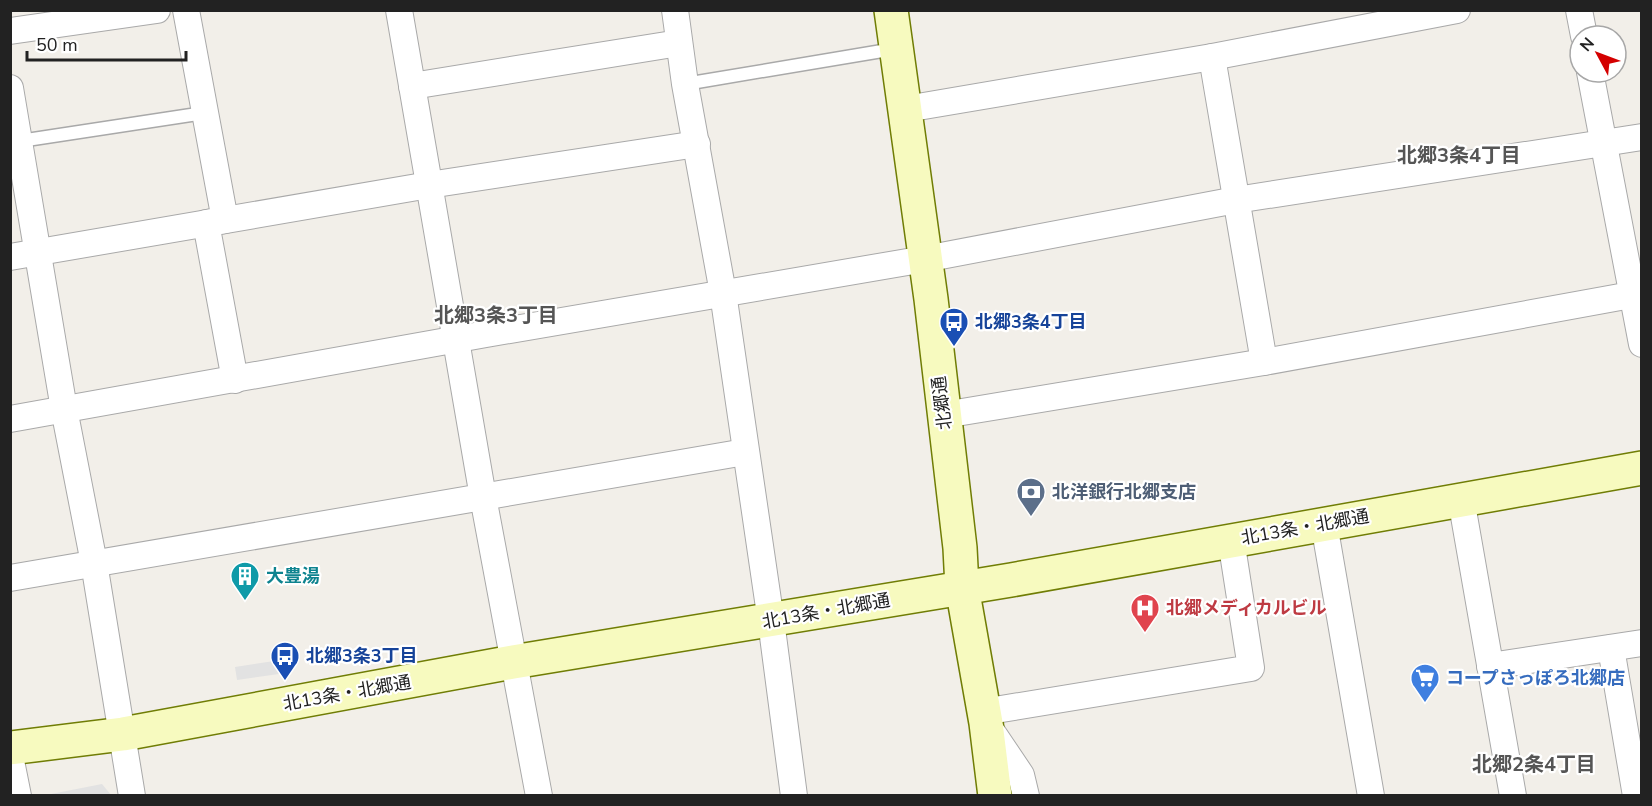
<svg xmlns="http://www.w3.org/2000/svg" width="1652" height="806" font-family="'Nunito Sans','Noto Sans JP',sans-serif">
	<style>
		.parking { fill: #e2e2e2 }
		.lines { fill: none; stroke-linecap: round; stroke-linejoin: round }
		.lane-casing { stroke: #a9a9a9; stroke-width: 15 }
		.street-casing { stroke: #a9a9a9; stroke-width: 28 }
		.secondary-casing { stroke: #707d05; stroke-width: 36 }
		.lane { stroke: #fff; stroke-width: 12 }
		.street { stroke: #fff; stroke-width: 26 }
		.secondary { stroke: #f7fabf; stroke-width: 33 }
		.labels { text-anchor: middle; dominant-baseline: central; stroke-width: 4.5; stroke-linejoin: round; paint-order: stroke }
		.transit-label { font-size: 18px; font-weight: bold; fill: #164399; stroke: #fff; text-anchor: start }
		.street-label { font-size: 18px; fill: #222; stroke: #fff }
		.service-label { font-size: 18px; font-weight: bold; fill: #4e5e75; stroke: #fff; text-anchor: start }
		.culture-label { font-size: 18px; font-weight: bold; fill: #0d838f; stroke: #fff; text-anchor: start }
		.health-label { font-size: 18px; font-weight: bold; fill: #be3a42; stroke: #fff; text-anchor: start }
		.shop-label { font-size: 18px; font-weight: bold; fill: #366cbe; stroke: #fff; text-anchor: start }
		.neighbourhood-label { font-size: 20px; font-weight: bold; fill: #555; stroke: #fff }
	</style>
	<rect width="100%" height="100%" fill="#f2efe9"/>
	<g class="parking">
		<path d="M281,660L286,673L237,680L235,667Z"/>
		<path d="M102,784L111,795H46Z"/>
	</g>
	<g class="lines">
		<g class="lane-casing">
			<g id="lane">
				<path d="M685,84L894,49"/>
				<path d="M20,141L204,113"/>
			</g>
		</g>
		<g class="street-casing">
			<g id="street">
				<path d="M186,10L225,220L206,223L235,380"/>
				<path d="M399,10L483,497L539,796"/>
				<path d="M675,10L685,84L723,293L771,621L794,796"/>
				<path d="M1579,10L1584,36"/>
				<path d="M10,31L157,10"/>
				<path d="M1212,57L1264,362"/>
				<path d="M1590,72L1642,344"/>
				<path d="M412,86L679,43"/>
				<path d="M10,88L64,409L94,563L132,796"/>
				<path d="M906,109L1212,57L1457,10"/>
				<path d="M10,257L429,185L697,144"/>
				<path d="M944,415L1264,362L1642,293"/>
				<path d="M10,419L486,334L925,259L1236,200L1642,137"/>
				<path d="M1461,499L1513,796"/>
				<path d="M1324,524L1371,796"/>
				<path d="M10,578L745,452"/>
				<path d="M1611,648L1636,796"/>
				<path d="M1490,666L1642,643"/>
				<path d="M983,712L1251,668L1231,540"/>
				<path d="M988,726L1021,775L1026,796"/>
				<path d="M10,756L18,796"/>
			</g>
		</g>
		<g class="secondary-casing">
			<g id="secondary">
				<path d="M891,10L931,299L960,548L962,587L986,723L995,796"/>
				<path d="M10,748L123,734L513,662L1011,580L1642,468"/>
			</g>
		</g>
		<use href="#lane" class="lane"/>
		<use href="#street" class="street"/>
		<use href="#secondary" class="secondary"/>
	</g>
	<defs>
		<g id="bus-pin" transform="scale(1.5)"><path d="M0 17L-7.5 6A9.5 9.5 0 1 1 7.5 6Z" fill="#1a4fb4" stroke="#fff"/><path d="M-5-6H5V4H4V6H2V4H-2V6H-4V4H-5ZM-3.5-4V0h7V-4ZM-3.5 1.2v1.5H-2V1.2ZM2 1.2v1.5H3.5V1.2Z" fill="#fff"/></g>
		<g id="bank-pin" transform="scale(1.5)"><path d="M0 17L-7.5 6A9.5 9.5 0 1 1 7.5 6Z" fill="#5c6f8a" stroke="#fff"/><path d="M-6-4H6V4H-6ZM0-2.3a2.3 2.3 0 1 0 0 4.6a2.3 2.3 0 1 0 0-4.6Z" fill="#fff"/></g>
		<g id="building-pin" transform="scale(1.5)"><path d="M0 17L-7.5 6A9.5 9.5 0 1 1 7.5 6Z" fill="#0f9aa8" stroke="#fff"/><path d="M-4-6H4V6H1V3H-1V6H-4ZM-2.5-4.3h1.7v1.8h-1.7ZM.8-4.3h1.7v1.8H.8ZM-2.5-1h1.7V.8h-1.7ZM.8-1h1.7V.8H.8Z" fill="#fff"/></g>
		<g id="hospital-pin" transform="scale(1.5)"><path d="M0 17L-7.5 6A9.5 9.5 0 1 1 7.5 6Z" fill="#e0444e" stroke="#fff"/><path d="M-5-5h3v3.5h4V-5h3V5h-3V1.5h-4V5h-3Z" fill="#fff"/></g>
		<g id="supermarket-pin" transform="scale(1.5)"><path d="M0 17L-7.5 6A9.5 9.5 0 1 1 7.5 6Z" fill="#3f7fe0" stroke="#fff"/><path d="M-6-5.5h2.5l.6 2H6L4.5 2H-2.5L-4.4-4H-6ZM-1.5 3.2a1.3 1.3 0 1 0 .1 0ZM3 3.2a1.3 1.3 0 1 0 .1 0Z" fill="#fff"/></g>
	</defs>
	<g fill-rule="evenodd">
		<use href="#bus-pin" x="954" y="322"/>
		<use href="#bank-pin" x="1031" y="492"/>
		<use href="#building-pin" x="245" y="576"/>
		<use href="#hospital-pin" x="1145" y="608"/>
		<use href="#bus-pin" x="285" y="656"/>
		<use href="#supermarket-pin" x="1425" y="678"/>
	</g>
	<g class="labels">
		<g class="transit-label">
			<text x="975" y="322">北郷3条4丁目</text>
			<text x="306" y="656">北郷3条3丁目</text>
		</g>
		<g class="street-label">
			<text transform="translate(942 403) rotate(-97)">北郷通</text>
			<text transform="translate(1305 527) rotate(-10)">北13条・北郷通</text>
			<text transform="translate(826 611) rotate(-10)">北13条・北郷通</text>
			<text transform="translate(347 693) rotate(-10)">北13条・北郷通</text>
		</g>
		<g class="service-label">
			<text x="1052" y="492">北洋銀行北郷支店</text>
		</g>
		<g class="culture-label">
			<text x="266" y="576">大豊湯</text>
		</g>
		<g class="health-label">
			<text x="1166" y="608">北郷メディカルビル</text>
		</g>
		<g class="shop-label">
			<text x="1446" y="678">コープさっぽろ北郷店</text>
		</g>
		<g class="neighbourhood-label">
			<text x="1459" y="155">北郷3条4丁目</text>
			<text x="496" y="315">北郷3条3丁目</text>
			<text x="1534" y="764">北郷2条4丁目</text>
		</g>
	</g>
	<rect width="1652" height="806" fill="none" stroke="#222222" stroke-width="24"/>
	<g transform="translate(1598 54) rotate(311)"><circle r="28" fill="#ffffff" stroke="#a7a7a7" stroke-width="1.5"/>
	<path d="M0-4.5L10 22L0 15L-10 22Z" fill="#d40000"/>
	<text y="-9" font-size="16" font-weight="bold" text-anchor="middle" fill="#222222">N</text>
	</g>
	<path d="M27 51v9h159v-9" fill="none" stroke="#222222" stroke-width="3"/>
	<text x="36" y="51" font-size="18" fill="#222222" stroke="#ffffff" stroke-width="4.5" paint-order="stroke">50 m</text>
</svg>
